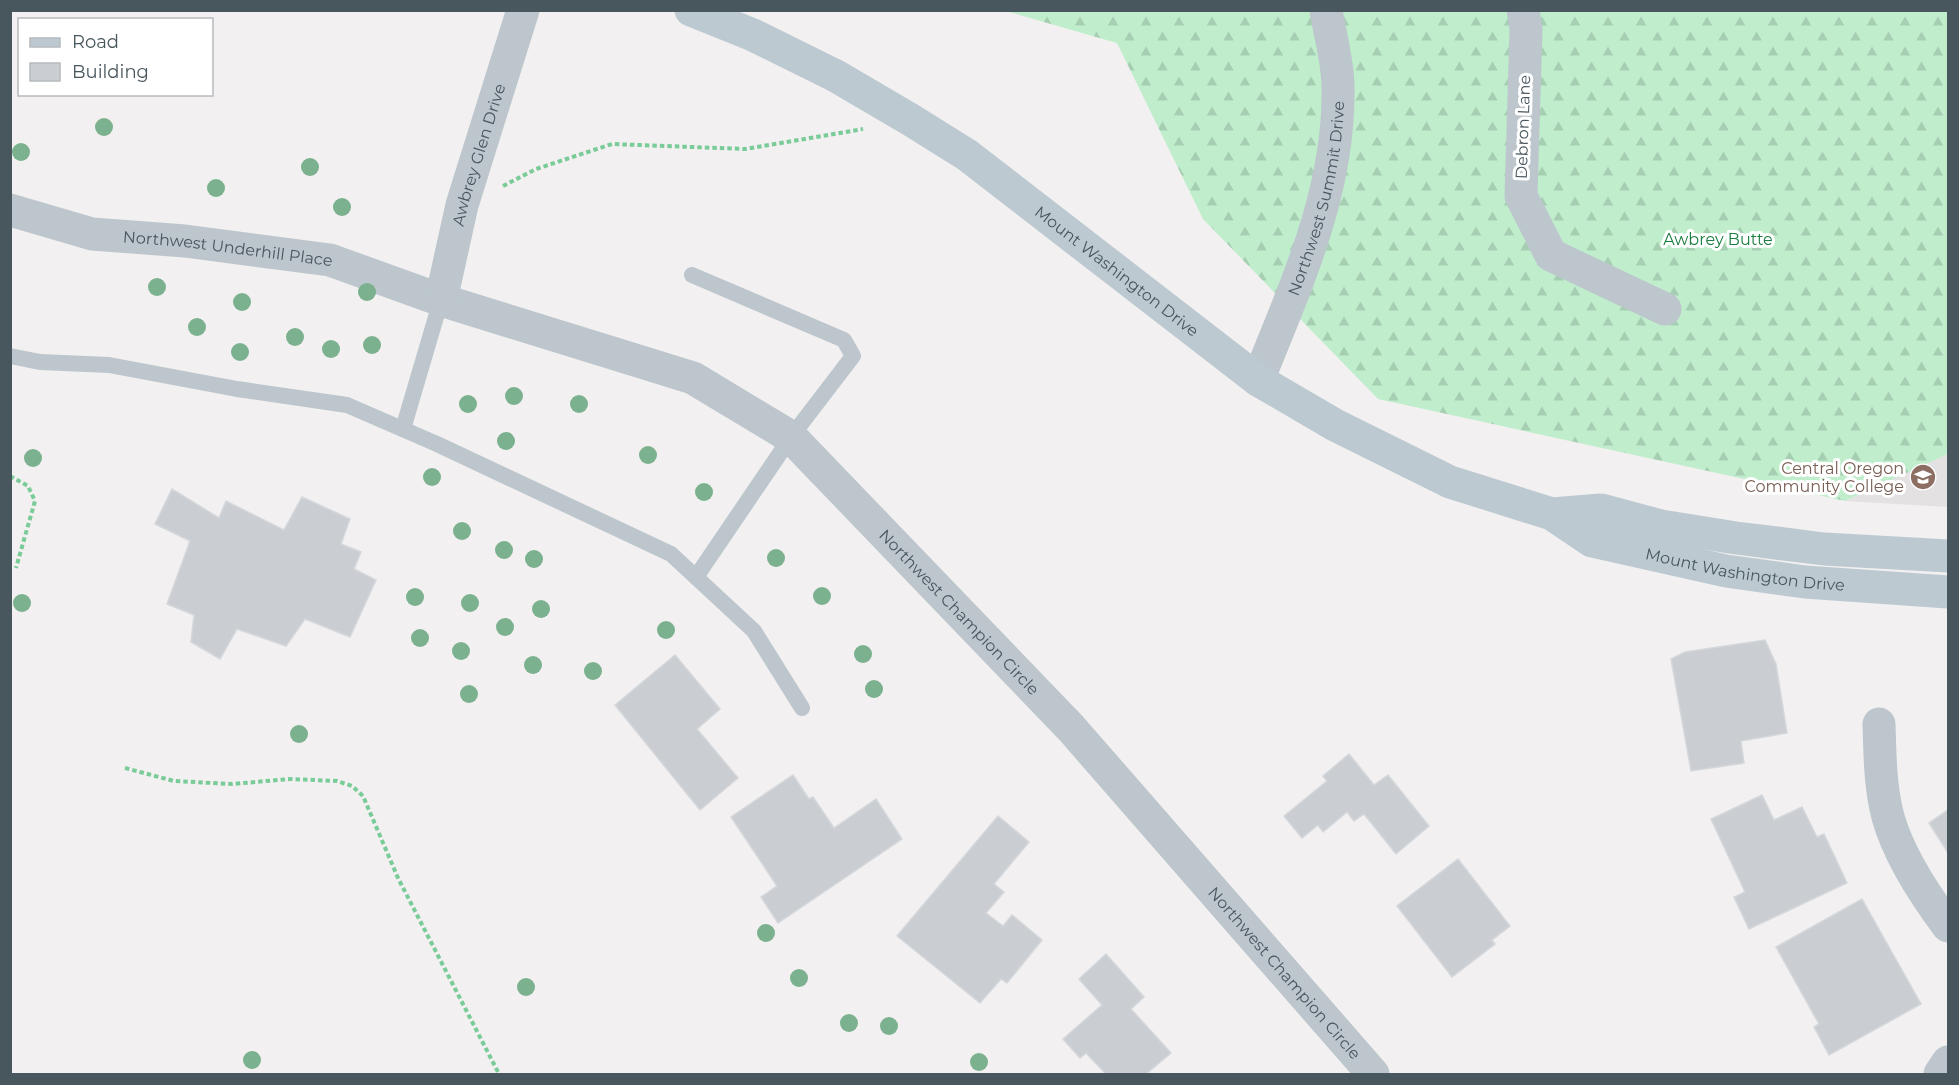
<svg xmlns="http://www.w3.org/2000/svg" width="1959" height="1085" font-family="Montserrat,sans-serif">
	<style>
		.education { fill: #e3e1e2 }
		.forest { fill: url(#forest-firs) }
		.building { fill: #caced2; stroke: #d4d7db; stroke-width: 1.5 }
		.lines { fill: none; stroke-linecap: round; stroke-linejoin: round }
		.path { stroke: #79cb98; stroke-width: 4; stroke-dasharray: 4.5 3; stroke-linecap: butt }
		.service { stroke: #bcc6cc; stroke-width: 16 }
		.minor { stroke: #bcc6cc; stroke-width: 33 }
		.tertiary { stroke: #bcc6cc; stroke-width: 33 }
		.secondary { stroke: #bcc9d1; stroke-width: 33 }
		.tree { fill: #7bb18f }
		.labels { text-anchor: middle; dominant-baseline: central; stroke-width: 6; stroke-linejoin: round; paint-order: stroke }
		.street-label { font-size: 16px; fill: #48565d; stroke: #fff }
		.park-label { font-size: 16px; fill: #1a7d3f; stroke: #fff }
		.education-label { font-size: 16px; fill: #785e54; stroke: #fff; text-anchor: end }
	</style>
	<defs>
		<pattern id="forest-firs" width="22" height="20" patternUnits="userSpaceOnUse" patternTransform="scale(1.5)"><rect width="22" height="20" fill="#c0eecc"/><path d="M5 1l3.5 6h-7zM16 11l3.5 6h-7z" fill="#a6ceb2"/></pattern>
	</defs>
	<rect width="100%" height="100%" fill="#f2f0f0"/>
	<path class="education" d="M1948,454V507L1845,501Z"/>
	<path class="forest" d="M1006,11H1948V454L1845,501L1378,399L1203,219L1117,43Z"/>
	<g class="building">
		<path d="M172,489L219,518L226,501L284,530L302,497L350,519L341,544L361,552L354,569L376,580L350,637L305,619L286,646L237,629L220,659L191,642L194,615L167,604L190,541L155,524Z"/>
		<path d="M1765,640L1776,664L1787,733L1741,741L1744,763L1691,771L1671,659L1685,652Z"/>
		<path d="M675,655L720,709L697,729L738,778L700,810L615,705Z"/>
		<path d="M1349,754L1374,785L1388,775L1429,826L1396,854L1364,814L1354,821L1347,812L1323,832L1318,825L1302,838L1284,816L1327,781L1323,776Z"/>
		<path d="M793,775L809,799L813,797L834,828L876,799L902,839L778,923L761,897L777,886L731,817Z"/>
		<path d="M1762,795L1774,820L1802,807L1817,837L1824,834L1847,883L1749,929L1734,897L1745,892L1711,819Z"/>
		<path d="M1948,810V853L1929,823Z"/>
		<path d="M998,816L1029,842L994,884L1004,892L986,913L1003,926L1012,915L1042,940L1007,983L1001,979L980,1003L897,936Z"/>
		<path d="M1458,859L1510,926L1492,940L1495,944L1452,977L1397,906Z"/>
		<path d="M1862,899L1921,1004L1829,1055L1814,1027L1819,1024L1776,947Z"/>
		<path d="M1106,954L1144,997L1131,1009L1171,1053L1146,1074H1106L1086,1053L1080,1058L1063,1039L1102,1005L1079,979Z"/>
	</g>
	<g class="lines">
		<g class="path">
			<path d="M503,186L536,169L612,144L745,149L863,129"/>
			<path d="M10,476L28,486L35,501L16,568"/>
			<path d="M125,768L174,781L232,784L290,779L337,781L352,786L363,796L398,878L499,1074"/>
		</g>
		<g class="service">
			<path d="M692,275L844,340L853,356L791,437L696,577"/>
			<path d="M10,356L40,362L109,365L237,389L347,405L437,444L671,554L754,631L802,708"/>
			<path d="M403,429L441,300"/>
		</g>
		<g class="minor">
			<path d="M1523,10L1526,29L1521,196L1551,255L1665,309"/>
			<path id="s1" d="M10,210L92,234L185,241L330,260L441,300L693,378L791,437L1071,728L1373,1074"/>
			<path id="s2" d="M441,300L462,205L523,10"/>
			<path d="M1879,724C1880,755 1880,787 1888,817C1899,856 1924,894 1948,926"/>
			<path d="M1940,1074L1948,1062"/>
		</g>
		<path class="tertiary" id="s3" d="M1258,380C1296,285 1340,191 1338,87C1338,62 1330,35 1326,10"/>
		<g class="secondary">
			<path id="s4" d="M691,10L753,35L836,76L911,120L967,155L1258,380L1335,425L1450,482L1552,514L1592,541L1726,571L1805,582L1948,592"/>
			<path d="M1552,514L1601,510L1661,526L1736,538L1824,549L1948,556"/>
		</g>
	</g>
	<g class="tree">
		<circle cx="104" cy="127" r="9"/>
		<circle cx="21" cy="152" r="9"/>
		<circle cx="310" cy="167" r="9"/>
		<circle cx="216" cy="188" r="9"/>
		<circle cx="342" cy="207" r="9"/>
		<circle cx="157" cy="287" r="9"/>
		<circle cx="367" cy="292" r="9"/>
		<circle cx="242" cy="302" r="9"/>
		<circle cx="197" cy="327" r="9"/>
		<circle cx="295" cy="337" r="9"/>
		<circle cx="372" cy="345" r="9"/>
		<circle cx="331" cy="349" r="9"/>
		<circle cx="240" cy="352" r="9"/>
		<circle cx="514" cy="396" r="9"/>
		<circle cx="468" cy="404" r="9"/>
		<circle cx="579" cy="404" r="9"/>
		<circle cx="506" cy="441" r="9"/>
		<circle cx="648" cy="455" r="9"/>
		<circle cx="33" cy="458" r="9"/>
		<circle cx="432" cy="477" r="9"/>
		<circle cx="704" cy="492" r="9"/>
		<circle cx="462" cy="531" r="9"/>
		<circle cx="504" cy="550" r="9"/>
		<circle cx="776" cy="558" r="9"/>
		<circle cx="534" cy="559" r="9"/>
		<circle cx="822" cy="596" r="9"/>
		<circle cx="415" cy="597" r="9"/>
		<circle cx="22" cy="603" r="9"/>
		<circle cx="470" cy="603" r="9"/>
		<circle cx="541" cy="609" r="9"/>
		<circle cx="505" cy="627" r="9"/>
		<circle cx="666" cy="630" r="9"/>
		<circle cx="420" cy="638" r="9"/>
		<circle cx="461" cy="651" r="9"/>
		<circle cx="863" cy="654" r="9"/>
		<circle cx="533" cy="665" r="9"/>
		<circle cx="593" cy="671" r="9"/>
		<circle cx="874" cy="689" r="9"/>
		<circle cx="469" cy="694" r="9"/>
		<circle cx="299" cy="734" r="9"/>
		<circle cx="766" cy="933" r="9"/>
		<circle cx="799" cy="978" r="9"/>
		<circle cx="526" cy="987" r="9"/>
		<circle cx="849" cy="1023" r="9"/>
		<circle cx="889" cy="1026" r="9"/>
		<circle cx="252" cy="1060" r="9"/>
		<circle cx="979" cy="1062" r="9"/>
	</g>
	<defs>
		<g id="university-disc" transform="scale(1.35)"><circle r="9.5" fill="#8d6e63" stroke="#fff"/><path d="M0-5L7-2L0 1L-7-2ZM-4 1L0 2.5L4 1V4Q0 6-4 4Z" fill="#fff"/></g>
	</defs>
	<g fill-rule="evenodd">
		<use href="#university-disc" x="1923" y="477"/>
	</g>
	<g class="labels">
		<g class="street-label">
			<text transform="translate(1523 127) rotate(-88)">Debron Lane</text>
			<text stroke="none"><textPath href="#s2" startOffset="150">Awbrey Glen Drive</textPath></text>
			<text stroke="none"><textPath href="#s3" startOffset="192">Northwest Summit Drive</textPath></text>
			<text stroke="none"><textPath href="#s1" startOffset="222">Northwest Underhill Place</textPath></text>
			<text stroke="none"><textPath href="#s4" startOffset="502">Mount Washington Drive</textPath></text>
			<text stroke="none"><textPath href="#s4" startOffset="1209">Mount Washington Drive</textPath></text>
			<text stroke="none"><textPath href="#s1" startOffset="1064">Northwest Champion Circle</textPath></text>
			<text stroke="none"><textPath href="#s1" startOffset="1550">Northwest Champion Circle</textPath></text>
		</g>
		<g class="park-label">
			<text x="1718" y="239">Awbrey Butte</text>
		</g>
		<g class="education-label">
			<text x="1904" y="468">Central Oregon<tspan x="1904" dy="18">Community College</tspan></text>
		</g>
	</g>
	<rect width="1959" height="1085" fill="none" stroke="#48565d" stroke-width="24"/>
	<rect x="18" y="18" width="195" height="78" fill="#ffffff" stroke="#b6bbbe" stroke-width="1.5"/>
	<rect x="30" y="38" width="30" height="9" fill="#bcc9d1" stroke="#b6bbbe" stroke-width="1.5"/>
	<text x="72" y="48" font-size="18" fill="#48565d">Road</text>
	<rect x="30" y="63" width="30" height="18" fill="#caced2" stroke="#b6bbbe" stroke-width="1.5"/>
	<text x="72" y="78" font-size="18" fill="#48565d">Building</text>
</svg>
